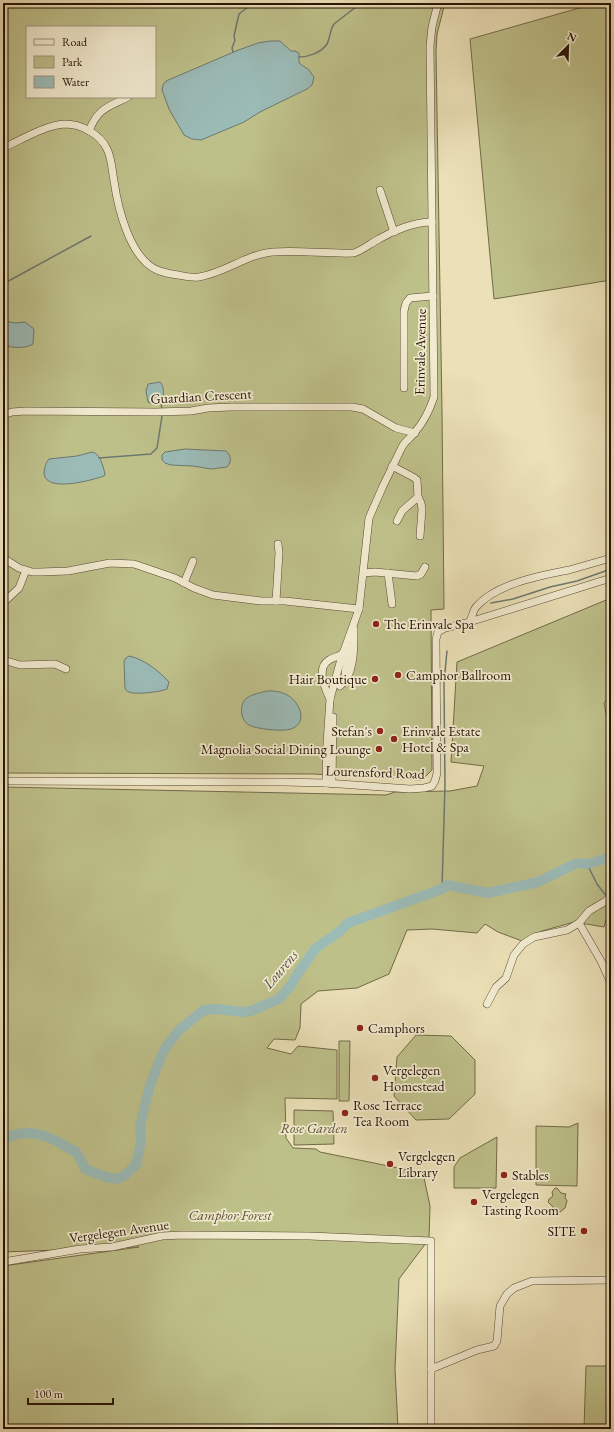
<svg xmlns="http://www.w3.org/2000/svg" width="614" height="1432" font-family="'EB Garamond',serif">
	<style>
		.green { fill: #bec08a; stroke: #726a48; fill-rule: evenodd }
		.water { fill: #9bbbb7; stroke: #6d7870 }
		.lines { fill: none; stroke-linecap: round; stroke-linejoin: round }
		.stream { stroke: #6d7870; stroke-width: 1.5 }
		.river { stroke: #9bbbb7; stroke-width: 10 }
		.minor-casing { stroke: #584632; stroke-width: 8 }
		.minor { stroke: #f2ebd0; stroke-width: 7 }
		.poi-dot { fill: #8f2418; stroke: #f2ebd0; stroke-width: 1.5 }
		.labels { text-anchor: middle; dominant-baseline: central; stroke-width: 3.5; stroke-linejoin: round; paint-order: stroke }
		.street-label { font-size: 14px; fill: #271305; stroke: #f2ebd0 }
		.poi-label { font-size: 14px; fill: #271305; stroke: #f2ebd0; text-anchor: start }
		.park-label { font-size: 14px; font-style: italic; fill: #5c5034; stroke: #f2ebd0 }
		.water-label { font-size: 15px; font-style: italic; fill: #504e43; stroke: #f2ebd0 }
	</style>
	<rect width="100%" height="100%" fill="#ebe0b7"/>
	<filter id="stains"><feTurbulence type="fractalNoise" baseFrequency=".005" numOctaves="4"/><feColorMatrix values="0 0 0 0 .2 0 0 0 0 .09 0 0 0 0 .02 0 0 0 .5 -.17"/></filter>
	<radialGradient id="worn" r=".72"><stop offset=".6" stop-color="#630" stop-opacity="0"/><stop offset="1" stop-color="#630" stop-opacity=".3"/></radialGradient>
	<g class="green">
		<path d="M3,3H445L437,34L436,51L442,411L444,609L431,610L432,770L422,780L313,774L3,773ZM27,27H155V97H27Z"/>
		<path d="M597,3H611V280L494,299L470,39Z"/>
		<path d="M611,598V697H609L604,703L607,719H611V903L604,927L574,922L542,931L522,941L498,932L485,924L477,933L432,929L407,930L389,974L357,988L318,991L301,1004L300,1028L295,1040L274,1039L267,1048L291,1054L298,1046L337,1050V1099L285,1098L286,1138L293,1148L316,1149L320,1152L423,1173L430,1206L429,1239L399,1279L395,1369L398,1429H3V1266L139,1247L3,1252V787L386,795L395,792L450,791L477,786L484,766L451,762L457,662Z"/>
		<path d="M416,1035L451,1036L475,1060V1094L449,1119L416,1120L394,1096L397,1057Z"/>
		<path d="M339,1041H350L349,1101H339Z"/>
		<path d="M294,1110L333,1111L334,1144L294,1145Z"/>
		<path d="M578,1123L577,1186L536,1185V1126L569,1127Z"/>
		<path d="M497,1137L496,1188H454V1167L460,1158Z"/>
		<path d="M555,1188H557L561,1193L566,1194L565,1197L567,1201L565,1208L560,1212L551,1210L553,1207L548,1202L549,1199L553,1196L552,1192Z"/>
		<path d="M586,1366H611V1429H584Z"/>
	</g>
	<g class="water">
		<path d="M270,41H280L291,51H295L299,53V63L309,70L314,77L312,85L307,89L260,112L244,122L201,140L192,139L184,135L169,109L162,90L163,85L166,81L236,51L258,43Z"/>
		<path d="M3,321L16,323L25,322L34,329L33,344C25,349 12,348 3,345Z"/>
		<path d="M160,382C165,387 164,398 161,403L154,404L148,402L146,391L148,384Z"/>
		<path d="M185,449L226,451C231,455 232,462 227,467L211,469L193,466L171,465L165,463L162,460V455L165,452Z"/>
		<path d="M92,452C100,453 103,466 105,474L104,476C92,480 47,493 44,474C44,469 46,462 49,459L77,456Z"/>
		<path d="M129,656C144,659 159,671 169,682L167,689C161,692 135,695 129,692C126,691 126,690 125,688L124,661L126,658Z"/>
		<path d="M267,691C273,691 279,691 285,694C298,699 310,722 291,729C284,732 256,729 249,725C245,723 243,719 242,715C239,696 252,695 267,691Z"/>
	</g>
	<g class="lines">
		<g class="stream">
			<path d="M233,52L232,48L235,40L234,36L239,14L253,3"/>
			<path d="M299,57C308,57 321,53 327,44C330,38 330,30 334,24L361,3"/>
			<path d="M3,284L91,236"/>
			<path d="M161,403L162,409"/>
			<path d="M99,458L151,454L157,448L162,416"/>
			<path d="M491,603L513,599L550,587L577,581L611,569"/>
			<path d="M587,864L597,884L607,897"/>
			<path d="M442,889L445,784L444,682L447,651"/>
		</g>
		<path class="river" d="M3,1140C24,1127 46,1134 65,1146C68,1148 73,1150 76,1152C80,1157 82,1163 85,1169L106,1177L117,1179L124,1176L136,1165L141,1142L140,1126L150,1085L164,1050L179,1030L204,1010L217,1009L242,1012L251,1011L279,999L291,985L298,973L316,948L339,932L348,923L442,889L447,885L488,893L538,882L577,863L587,864L605,859L611,854"/>
		<g class="minor-casing">
			<g id="minor">
				<path d="M89,131C98,108 108,107 128,97"/>
				<path d="M3,148C21,140 45,125 65,124C81,124 100,134 107,149C112,159 112,171 114,181C118,209 130,258 157,270C164,273 171,274 178,275C184,276 192,278 199,277C225,273 247,254 273,252C300,250 327,254 354,253C363,250 371,243 379,239C394,230 415,222 432,222"/>
				<path d="M380,190L394,232"/>
				<path d="M404,388V311L406,303L410,298L433,296"/>
				<path d="M3,415L12,412L26,411L156,412L191,411L208,408L231,407H352L363,409L396,428L415,433"/>
				<path d="M392,466L413,477L417,480L418,497L421,503L422,509L420,536"/>
				<path d="M397,521L402,511L418,497"/>
				<path d="M3,558L19,568L32,572H40L68,571L110,563L134,564L175,578L194,588L213,595L261,601H285L359,609"/>
				<path d="M364,573L375,572L417,576L421,574L425,567"/>
				<path d="M388,573L392,604"/>
				<path d="M184,583L193,561"/>
				<path d="M276,601L279,553L278,544"/>
				<path d="M3,603L19,588L26,570"/>
				<path d="M470,621C472,617 473,611 476,607C497,583 540,576 569,570C583,566 597,562 611,558"/>
				<path d="M3,660L20,665L55,664L66,669"/>
				<path d="M345,675L348,646"/>
				<path d="M340,686C355,675 354,646 354,629"/>
				<path d="M330,699C325,689 316,668 329,660C333,657 339,657 343,653"/>
				<path d="M3,781L283,782L326,783L410,789L424,788L432,786L435,781L437,773L436,639L438,632L445,628L466,623L611,578"/>
				<path d="M326,783L327,743L330,699L341,659L359,609L369,518L383,486L402,447C405,441 411,438 415,432C423,423 430,409 434,397L430,46L432,27L438,3"/>
				<path d="M332,784L333,717"/>
				<path d="M579,923L601,961L611,983"/>
				<path d="M487,1004L496,987L506,978L514,955L523,944L534,937L567,930L579,923L589,911L606,901L611,895"/>
				<path d="M3,1262L80,1249L112,1247L162,1236L182,1235L309,1236L431,1241V1429"/>
				<path d="M431,1369L477,1350L494,1346L497,1341L500,1306L507,1294L514,1288L532,1281L611,1280"/>
			</g>
		</g>
		<use href="#minor" class="minor"/>
	</g>
	<g class="poi-dot">
		<circle cx="376" cy="624" r="4"/>
		<circle cx="398" cy="675" r="4"/>
		<circle cx="375" cy="679" r="4"/>
		<circle cx="380" cy="731" r="4"/>
		<circle cx="394" cy="739" r="4"/>
		<circle cx="379" cy="749" r="4"/>
		<circle cx="360" cy="1028" r="4"/>
		<circle cx="375" cy="1078" r="4"/>
		<circle cx="345" cy="1113" r="4"/>
		<circle cx="390" cy="1164" r="4"/>
		<circle cx="504" cy="1175" r="4"/>
		<circle cx="474" cy="1202" r="4"/>
		<circle cx="584" cy="1231" r="4"/>
	</g>
	<g class="labels">
		<g class="street-label">
			<text transform="translate(420 352) rotate(-89)">Erinvale Avenue</text>
			<text transform="translate(201 396) rotate(-3)">Guardian Crescent</text>
			<text transform="translate(375 772) rotate(2)">Lourensford Road</text>
			<text transform="translate(119 1231) rotate(-8)">Vergelegen Avenue</text>
		</g>
		<g class="poi-label">
			<text x="384" y="624">The Erinvale Spa</text>
			<text x="406" y="675">Camphor Ballroom</text>
			<text x="367" y="679" text-anchor="end">Hair Boutique</text>
			<text x="372" y="731" text-anchor="end">Stefan's</text>
			<text x="402" y="731">Erinvale Estate<tspan x="402" dy="16">Hotel &amp; Spa</tspan></text>
			<text x="371" y="749" text-anchor="end">Magnolia Social Dining Lounge</text>
			<text x="368" y="1028">Camphors</text>
			<text x="383" y="1070">Vergelegen<tspan x="383" dy="16">Homestead</tspan></text>
			<text x="353" y="1105">Rose Terrace<tspan x="353" dy="16">Tea Room</tspan></text>
			<text x="398" y="1156">Vergelegen<tspan x="398" dy="16">Library</tspan></text>
			<text x="512" y="1175">Stables</text>
			<text x="482" y="1194">Vergelegen<tspan x="482" dy="16">Tasting Room</tspan></text>
			<text x="576" y="1231" text-anchor="end">SITE</text>
		</g>
		<g class="park-label">
			<text x="314" y="1128">Rose Garden</text>
			<text x="230" y="1215">Camphor Forest</text>
		</g>
		<g class="water-label">
			<text transform="translate(280 969) rotate(-50)">Lourens</text>
		</g>
	</g>
	<rect width="614" height="1432" fill="none" stroke="#ebe0b7" stroke-width="16"/>
	<rect x="4" y="4" width="606" height="1424" fill="none" stroke="#271305" stroke-width="2"/>
	<rect x="8" y="8" width="598" height="1416" fill="none" stroke="#271305"/>
	<rect x="26" y="26" width="130" height="72" fill="#f2ebd0" stroke="#a1957f"/>
	<rect x="34" y="39" width="20" height="6" fill="#f2ebd0" stroke="#a1957f"/>
	<text x="62" y="46" font-size="12" fill="#271305">Road</text>
	<rect x="34" y="56" width="20" height="12" fill="#bec08a" stroke="#a1957f"/>
	<text x="62" y="66" font-size="12" fill="#271305">Park</text>
	<rect x="34" y="76" width="20" height="12" fill="#9bbbb7" stroke="#a1957f"/>
	<text x="62" y="86" font-size="12" fill="#271305">Water</text>
	<g transform="translate(568 46) rotate(23)" stroke="#f2ebd0" stroke-width="3" paint-order="stroke">
	<path d="M0-3L7 15L0 10L-7 15Z" fill="#271305"/>
	<text y="-6" font-size="11" font-weight="bold" text-anchor="middle" fill="#271305">N</text>
	</g>
	<path d="M28 1398v6h85v-6" fill="none" stroke="#271305" stroke-width="2"/>
	<text x="34" y="1398" font-size="12" fill="#271305" stroke="#f2ebd0" stroke-width="3" paint-order="stroke">100 m</text>
	<rect width="100%" height="100%" filter="url(#stains)"/>
	<rect width="100%" height="100%" fill="url(#worn)"/>
</svg>
